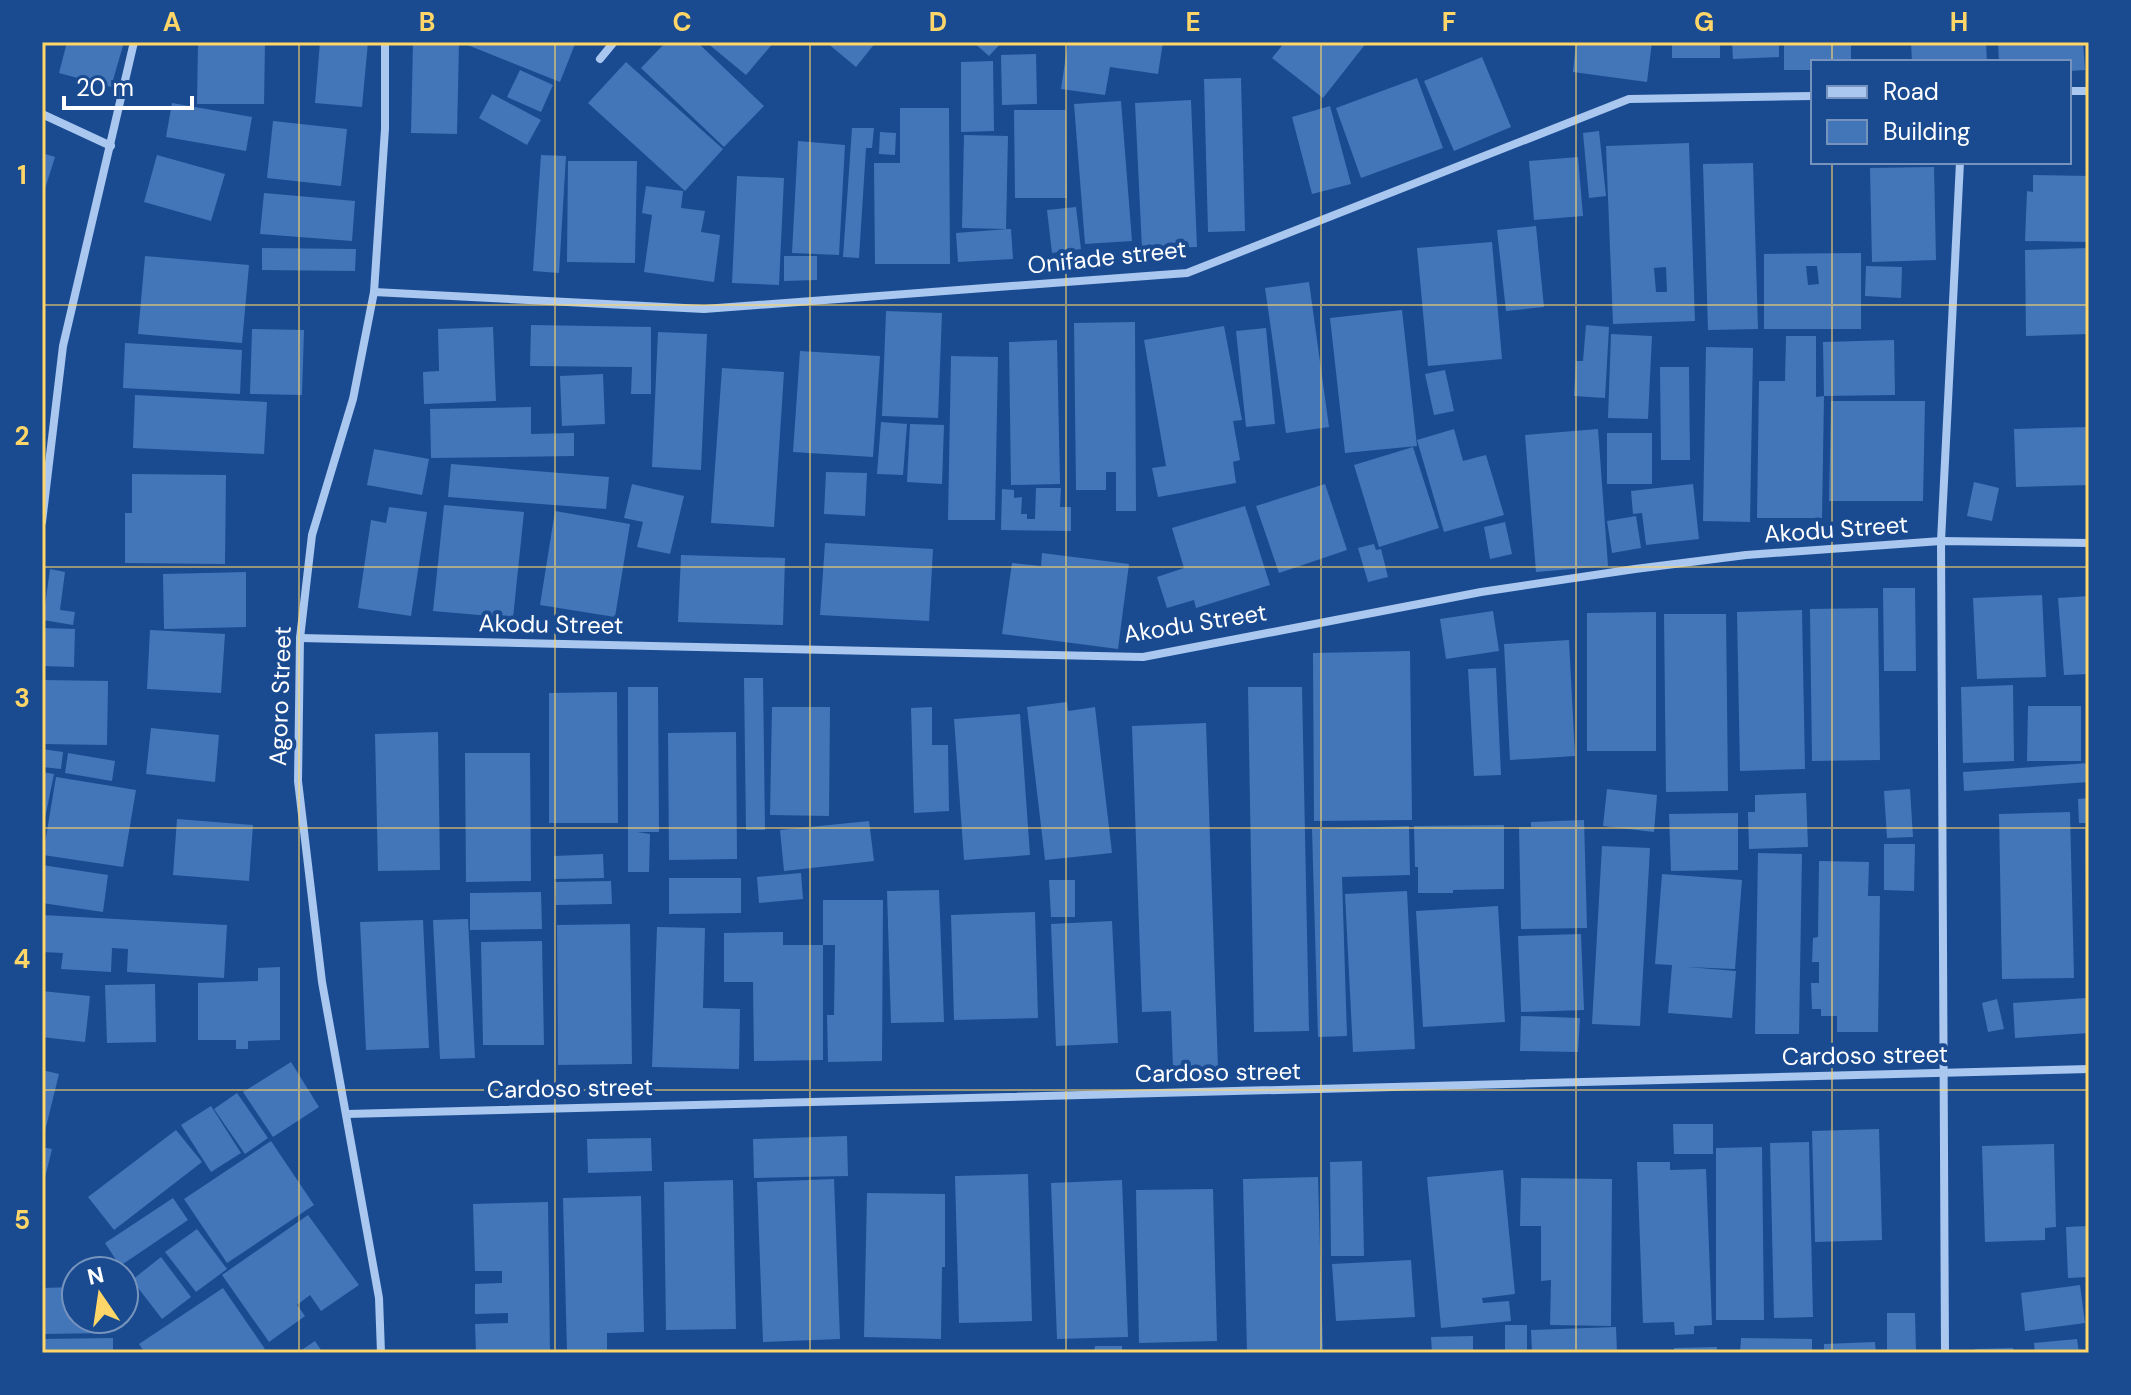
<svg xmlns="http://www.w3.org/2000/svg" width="2131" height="1395" font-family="'DM Sans',sans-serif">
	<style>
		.building { fill: #4375b9; fill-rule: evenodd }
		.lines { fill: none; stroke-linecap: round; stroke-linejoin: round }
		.street { stroke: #a9c7ef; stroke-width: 8 }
		.grid { fill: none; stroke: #ffd667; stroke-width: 2; stroke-opacity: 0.55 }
		.labels { text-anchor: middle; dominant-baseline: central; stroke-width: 8; stroke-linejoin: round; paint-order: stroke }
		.street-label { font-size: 24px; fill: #fff; stroke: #1a4b91 }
		.neatline { fill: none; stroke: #ffd667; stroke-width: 3 }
		.grid-label { font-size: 26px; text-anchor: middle; font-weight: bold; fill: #ffd667 }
	</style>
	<rect width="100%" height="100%" fill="#1a4b91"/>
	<g class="building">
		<path d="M67,42H124L111,87L59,73Z"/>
		<path d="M198,42H265L264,104H197Z"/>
		<path d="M320,42H368L362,107L315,103Z"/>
		<path d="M413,42L459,43L457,134L411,133Z"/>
		<path d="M460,42H571L575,44L560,82Z"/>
		<path d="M666,42H697L764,106L724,147L641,68Z"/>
		<path d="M706,42H774L746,75Z"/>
		<path d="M826,42H876L856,67Z"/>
		<path d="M973,42H1002L989,56Z"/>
		<path d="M1068,42H1163L1158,74L1110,67L1105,95L1061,89Z"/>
		<path d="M1285,42H1367L1323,98L1272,58Z"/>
		<path d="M1576,42H1652L1647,82L1573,72Z"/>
		<rect x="1672" y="42" width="48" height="16"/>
		<path d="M1732,42H1779V57L1733,59Z"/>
		<path d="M1784,42H1851V62H1813V70H1784Z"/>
		<path d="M1911,42H1986L1987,62H1912Z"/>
		<path d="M1998,42H2083L2085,70L2069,71V62H1999Z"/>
		<path d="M1036,54L1037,104L1002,105L1001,55Z"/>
		<path d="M1482,57L1511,127L1454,151L1424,81Z"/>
		<path d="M993,61L994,131L961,132V62Z"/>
		<path d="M626,62L723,149L685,191L588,103Z"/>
		<path d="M520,70L553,85L541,112L507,97Z"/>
		<path d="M1241,78L1245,231L1208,232L1204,79Z"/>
		<path d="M1417,78L1443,148L1361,178L1336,108Z"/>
		<path d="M492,94L541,120L527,145L479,118Z"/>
		<path d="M1191,100L1197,247L1142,249L1135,103Z"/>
		<path d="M1121,101L1132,241L1085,244L1074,104Z"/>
		<path d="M172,103L252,117L246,151L166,137Z"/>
		<path d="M1330,106L1351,184L1312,194L1292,117Z"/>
		<path d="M900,108H949L950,264H875L874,163H900Z"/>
		<path d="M1014,110H1066L1067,198H1015Z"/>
		<path d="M273,121L347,129L341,186L267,178Z"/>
		<path d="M852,128H874L872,148H866L859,258L843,257Z"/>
		<path d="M1599,131L1606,196L1589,198L1583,133Z"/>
		<path d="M880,132L896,133L895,155L879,154Z"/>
		<path d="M964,135L1008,136L1006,229L962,228Z"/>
		<path d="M798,141L845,145L839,255L792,253Z"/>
		<path d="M1689,143L1695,321L1613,324L1606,146ZM1666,267L1667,292H1656L1654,268Z"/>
		<path d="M42,153L55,157L43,195H42Z"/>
		<path d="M157,155L225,174L211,221L144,202Z"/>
		<path d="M541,155L566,156L559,273L533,271Z"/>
		<path d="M1578,157L1583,216L1534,220L1529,161Z"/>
		<path d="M568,161H637L635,263L567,262Z"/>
		<path d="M1753,163L1758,329L1708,330L1703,164Z"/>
		<path d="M1934,167L1936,260L1872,262L1870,168Z"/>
		<path d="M2033,175L2089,176V242L2025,241L2027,191L2033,192Z"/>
		<path d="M737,176L784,178L779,285L732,283Z"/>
		<path d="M646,186L683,191L681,208L705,211L701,232L720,235L714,282L644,272L652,215L642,213Z"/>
		<path d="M264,193L355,201L352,241L260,234Z"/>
		<path d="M1076,207L1081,249L1052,253L1047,210Z"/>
		<path d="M1536,226L1544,307L1506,311L1497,230Z"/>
		<path d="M1008,229H1011L1013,259L958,262L956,233Z"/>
		<path d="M1492,242L1502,359L1428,366L1417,248Z"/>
		<path d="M262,248L356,249L355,271L262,270Z"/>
		<path d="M2089,248V334L2026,336L2025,250Z"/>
		<path d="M1861,253V329H1764V254ZM1806,266H1817L1819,284L1808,285Z"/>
		<path d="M145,256L249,265L242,343L138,334Z"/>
		<path d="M784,256H817V280L784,281Z"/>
		<path d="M1866,266L1902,267L1901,298L1865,296Z"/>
		<path d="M1309,282L1329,427L1286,433L1265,288Z"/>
		<path d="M1402,310L1417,446L1345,453L1330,318Z"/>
		<path d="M886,311L942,313L938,418L882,416Z"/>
		<path d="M1135,322L1136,511H1116V472H1106V490H1076L1074,323Z"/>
		<path d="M531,325L651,327V394H631L632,367L530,366Z"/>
		<path d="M1586,325L1609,327L1605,398L1574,396L1576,361H1583Z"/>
		<path d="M1224,326L1242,420L1233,421L1240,460L1233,462L1236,483L1158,497L1152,468L1166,466L1144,340Z"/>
		<path d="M493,327L496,401L424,404L423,372L439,371L438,329Z"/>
		<path d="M1266,328L1275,424L1246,427L1236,331Z"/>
		<path d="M252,329L304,330L302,395L250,394Z"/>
		<path d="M658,332L707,334L701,470L652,467Z"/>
		<path d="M1611,334L1652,336L1648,419L1608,418Z"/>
		<path d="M1786,336H1816V397L1824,396L1822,518H1757L1759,381H1785Z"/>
		<path d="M1057,340L1060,484L1011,485L1009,342Z"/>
		<path d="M1894,340L1895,395L1824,396L1823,342Z"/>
		<path d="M125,343L242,350L240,394L123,388Z"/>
		<path d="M1706,347L1753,348L1750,522L1703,521Z"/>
		<path d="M800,351L880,356L873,457L793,452Z"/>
		<path d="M951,356L998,357L995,520H948Z"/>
		<path d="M1660,367H1689L1690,460H1661Z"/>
		<path d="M722,368L784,372L774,527L711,523Z"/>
		<path d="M1445,370L1454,411L1434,415L1425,374Z"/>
		<path d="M603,374L605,424L562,426L560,376Z"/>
		<path d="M135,395L267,402L264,454L133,448Z"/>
		<path d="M1831,401H1925L1923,501H1829Z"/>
		<path d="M531,407V434L574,433V456L431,458L430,409Z"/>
		<path d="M881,422L907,424L903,475L877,474Z"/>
		<path d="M910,424L944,425L942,484L907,482Z"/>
		<path d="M2089,427V485L2016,487L2014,429Z"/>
		<path d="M1454,429L1463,461L1486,455L1504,515L1444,532L1417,440Z"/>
		<path d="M1598,429L1608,566L1536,572L1525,435Z"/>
		<rect x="1607" y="433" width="45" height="51"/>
		<path d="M1413,447L1439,528L1379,547L1354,465Z"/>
		<path d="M374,449L429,459L422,495L367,485Z"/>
		<path d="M451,464L609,477L606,509L448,497Z"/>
		<path d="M826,472L867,473L865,516L824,514Z"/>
		<path d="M132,474L226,475L225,564L125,563V513H132Z"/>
		<path d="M1974,482L1999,488L1992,521L1967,516Z"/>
		<path d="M632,484L684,496L670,554L637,547L643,522L624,518Z"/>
		<path d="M1325,484L1347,550L1279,573L1256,506Z"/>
		<path d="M1693,484L1699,539L1646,545L1642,513L1633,514L1631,491Z"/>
		<path d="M1036,488H1061L1060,507H1071V531L1001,530L1002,489L1014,490V498L1022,497L1021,514H1027V519H1035Z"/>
		<path d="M444,505L524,512L513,618L433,611Z"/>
		<path d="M1245,506L1270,585L1196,608L1194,600L1167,608L1157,577L1184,568L1172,528Z"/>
		<path d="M389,507L427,512L411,616L358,608L371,520L386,523Z"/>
		<path d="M555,511L630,524L615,617L540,605Z"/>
		<path d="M1636,516L1641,548L1612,553L1607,521Z"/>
		<path d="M1505,522L1512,554L1490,559L1484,527Z"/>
		<path d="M825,543L933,549L929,621L820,615Z"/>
		<path d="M1374,544L1376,550L1381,549L1388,577L1368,582L1358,548Z"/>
		<path d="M1042,553L1129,564L1118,649L1002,634L1012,563L1041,566Z"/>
		<path d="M681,555L785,558L783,625L678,622Z"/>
		<path d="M50,569L65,572L60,610L75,612L73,625L43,620Z"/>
		<path d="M246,572V627L164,629L163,574Z"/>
		<path d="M1883,588H1915L1916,671H1884Z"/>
		<path d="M2042,595L2046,677L1977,679L1973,598Z"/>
		<path d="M2089,596V674L2064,675L2058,598Z"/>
		<path d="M1878,608L1880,760L1812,761L1810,609Z"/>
		<path d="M1802,610L1805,769L1740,771L1737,612Z"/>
		<path d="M1493,611L1499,651L1446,659L1440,619Z"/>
		<path d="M1656,612V751H1587V613Z"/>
		<path d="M1664,614H1726L1728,791L1666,792Z"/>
		<path d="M42,628L75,629L74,667L42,666Z"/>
		<path d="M150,630L225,634L221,693L147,689Z"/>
		<path d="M1569,640L1575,756L1510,760L1504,644Z"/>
		<path d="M1410,651L1412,820L1314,821L1313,653Z"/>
		<path d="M1496,668L1501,775L1474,776L1468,669Z"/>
		<path d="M744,678H763L765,830H746Z"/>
		<path d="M42,680L108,681L107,745L42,744Z"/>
		<path d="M2013,685L2014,761L1963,763L1961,687Z"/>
		<path d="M628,687H658L659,832H637L650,834L649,872H628Z"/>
		<path d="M1248,687H1302L1309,1031L1254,1032Z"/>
		<path d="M617,692L618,823H549V693Z"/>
		<path d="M1067,702L1068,711L1095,707L1112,853L1045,860L1027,707Z"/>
		<path d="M2028,706H2081V761H2027Z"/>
		<path d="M772,707H830L829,816L770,815Z"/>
		<path d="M932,707V745H948L949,811L914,813L911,708Z"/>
		<path d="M1020,714L1030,855L964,860L954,719Z"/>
		<path d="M1206,723L1218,1068L1173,1069L1171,1011L1142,1012L1132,726Z"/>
		<path d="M151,728L219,735L215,782L146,774Z"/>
		<path d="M438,732L440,870L378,871L375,734Z"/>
		<path d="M736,732L737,859L669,860L668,733Z"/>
		<path d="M42,749L63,752L61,769L42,767Z"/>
		<path d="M68,753L115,761L112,781L65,773Z"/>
		<path d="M465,753H530L531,881L466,882Z"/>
		<path d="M2089,763V782L1964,791L1963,772Z"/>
		<path d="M42,772L54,774L44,823H42Z"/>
		<path d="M56,777L136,790L123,867L43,855Z"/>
		<path d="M1607,789L1657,795L1654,832L1603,826Z"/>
		<path d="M1910,789L1913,837L1887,838L1884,791Z"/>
		<path d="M1806,793L1808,847L1749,849L1748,812H1755V795Z"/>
		<path d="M2089,798V823H2079L2078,799Z"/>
		<path d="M2070,812L2074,978L2002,979L1999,814Z"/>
		<path d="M1738,813V870L1671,871L1669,814Z"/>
		<path d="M177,819L253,825L249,881L173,875Z"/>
		<path d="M1584,820L1587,928L1521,929L1519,827H1531V822Z"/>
		<path d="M869,821L874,861L784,871L780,830Z"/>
		<path d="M1504,825V889L1453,890V893H1418V867H1415L1414,826Z"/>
		<path d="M1409,826L1410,875L1342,877L1347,1036L1318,1037L1312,829Z"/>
		<path d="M2089,828V897H2086L2085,829Z"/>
		<path d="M1884,844H1915L1914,891L1884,890Z"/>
		<path d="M1602,846L1650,848L1640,1026L1592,1024Z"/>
		<path d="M1758,853L1802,854L1799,1034H1755Z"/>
		<path d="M603,854L604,878L554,879V856Z"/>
		<path d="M1819,861L1869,862L1868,896H1880L1878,1032H1837V1016H1821V1009H1812L1811,983H1819V962H1812L1813,938L1818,937Z"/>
		<path d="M42,865L108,875L103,912L42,903Z"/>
		<path d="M801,873L803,899L759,903L757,877Z"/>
		<path d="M1662,874L1742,880L1735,969L1687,967L1736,971L1732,1018L1668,1013L1672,965L1655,964Z"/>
		<path d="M669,878H741V913L669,914Z"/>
		<path d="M1049,880H1075V917H1051Z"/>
		<path d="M611,881L612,904L556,905L555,882Z"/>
		<path d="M939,890L944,1022L891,1023L887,891Z"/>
		<path d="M1407,891L1415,1049L1353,1052L1345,894Z"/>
		<path d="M541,892L542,929L470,930V893Z"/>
		<path d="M823,900H883L882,1061L828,1062L827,1015H834L835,945H823Z"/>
		<path d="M1498,906L1505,1022L1423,1027L1416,911Z"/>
		<path d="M1035,912L1038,1018L954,1020L951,915Z"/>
		<path d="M42,915L227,925L224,978L127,972L128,949L112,948L111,972L61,969L63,953L42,952Z"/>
		<path d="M468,919L475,1058L440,1059L433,920Z"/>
		<path d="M423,920L429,1048L366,1050L360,922Z"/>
		<path d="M1112,921L1118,1043L1056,1046L1051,924Z"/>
		<path d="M630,924L632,1064L558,1065L557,925Z"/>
		<path d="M657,927L705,928L703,1008L740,1009L739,1069L652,1067Z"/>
		<path d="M783,932V945H823V1060L754,1061L753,982H724V933Z"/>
		<path d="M1581,934L1584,1010L1521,1012L1518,936Z"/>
		<path d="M542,941L544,1045H483L481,942Z"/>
		<path d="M280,967V1040L248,1041V1049H236V1040H198V983L258,981V968Z"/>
		<path d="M155,984L156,1042L107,1043L105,985Z"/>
		<path d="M42,991L90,996L85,1042L42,1037Z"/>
		<path d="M2086,998L2089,1033L2015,1038L2013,1003Z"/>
		<path d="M1997,999L2004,1029L1988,1032L1982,1003Z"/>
		<path d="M1521,1016L1580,1018L1578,1052L1520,1051Z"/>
		<path d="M291,1062L319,1107L273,1137L243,1092Z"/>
		<path d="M42,1070L59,1074L43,1139H42Z"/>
		<path d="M237,1093L268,1138L245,1154L214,1109Z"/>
		<path d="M211,1106L241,1153L211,1172L181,1125Z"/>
		<path d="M1673,1124H1713V1154H1674Z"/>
		<path d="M1879,1129L1882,1240L1815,1242L1812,1131Z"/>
		<path d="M176,1130L202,1162L114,1230L88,1197Z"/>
		<path d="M847,1136L848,1176L754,1178L753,1139Z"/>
		<path d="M651,1138L652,1171L588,1173L587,1139Z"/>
		<path d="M271,1141L314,1205L227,1263L184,1199Z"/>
		<path d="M1809,1142L1813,1317L1774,1318L1770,1143Z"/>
		<path d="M2054,1144L2056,1227L2045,1228V1240L1985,1242L1982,1146Z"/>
		<path d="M42,1147L52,1149L43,1186H42Z"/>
		<path d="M1762,1147L1764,1320H1716V1148Z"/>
		<path d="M1362,1161L1364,1256H1331L1330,1162Z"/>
		<path d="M1637,1162H1670V1170L1706,1169L1712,1325L1694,1326V1334L1675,1335L1674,1322L1643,1323Z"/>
		<path d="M1503,1170L1515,1294L1482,1298L1483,1303L1509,1301L1511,1321L1441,1328L1427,1177Z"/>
		<path d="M1028,1174L1032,1321L959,1323L955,1176Z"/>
		<path d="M1318,1177L1323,1353H1247L1243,1179Z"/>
		<path d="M1521,1178L1612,1179L1611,1326L1550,1325L1551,1280L1541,1281V1226H1520Z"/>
		<path d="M834,1179L840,1339L763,1342L757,1182Z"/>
		<path d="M733,1180L736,1329L666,1330L664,1182Z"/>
		<path d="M1122,1180L1128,1337L1057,1339L1051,1183Z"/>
		<path d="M1213,1189L1217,1341L1139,1343L1136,1190Z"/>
		<path d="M867,1193L945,1194V1267H942L941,1339L864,1337Z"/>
		<path d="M641,1196L644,1332L607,1333V1350L567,1352L563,1198Z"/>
		<path d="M173,1198L188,1220L120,1266L105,1243Z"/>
		<path d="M548,1202L550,1353H476L475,1324L508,1323V1313L475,1314V1284L502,1283V1271H475L473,1204Z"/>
		<path d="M308,1215L359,1285L321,1311L310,1295L297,1305L305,1316L269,1342L222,1275Z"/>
		<path d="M2089,1226V1277L2068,1278L2066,1227Z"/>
		<path d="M197,1229L227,1269L196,1292L165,1252Z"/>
		<path d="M161,1257L191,1297L162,1319L132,1280Z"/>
		<path d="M1411,1260L1415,1317L1336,1321L1332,1264Z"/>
		<path d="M2080,1285L2085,1323L2025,1331L2021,1293Z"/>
		<path d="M76,1287V1319H110V1333L42,1334V1288Z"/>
		<path d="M223,1288L265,1349L259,1353H145L139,1344Z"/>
		<path d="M1887,1313H1915L1916,1352H1887Z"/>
		<rect x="1505" y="1325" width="22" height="28"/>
		<path d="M1616,1327L1617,1353H1532L1531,1330Z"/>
		<path d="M1473,1336V1353H1432L1431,1337Z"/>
		<path d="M113,1338V1353H42V1339Z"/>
		<path d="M1741,1338L1812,1339V1353H1740Z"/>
		<path d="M2077,1339L2079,1353H2035L2034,1343Z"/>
		<path d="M315,1341L323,1353H297Z"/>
		<path d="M1875,1342L1876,1353H1824V1344Z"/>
		<path d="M1095,1346H1122V1353H1094Z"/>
		<path d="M1717,1347V1353H1674V1348Z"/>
		<path d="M2013,1348L2014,1353H1975V1349Z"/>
	</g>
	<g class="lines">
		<g class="street">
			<path d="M600,59L614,42"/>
			<path d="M2069,91H2089"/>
			<path d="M42,114L111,146"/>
			<path d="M374,292L704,309L1187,273L1629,99L1813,96"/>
			<path d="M42,522L63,346L134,42"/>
			<path d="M300,638L1143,657L1481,592L1635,569L1746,555L1941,541L2089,543"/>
			<path d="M347,1114L2089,1069"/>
			<path d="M381,1353L379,1298L322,982L298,781L300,638L312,535L353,399L374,292L385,129V42"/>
			<path d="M1945,1353L1941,541L1960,162"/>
		</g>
	</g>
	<path class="grid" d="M299,42V1353M555,42V1353M810,42V1353M1066,42V1353M1321,42V1353M1576,42V1353M1832,42V62M1832,162V1353M42,305H2089M42,567H2089M42,828H2089M42,1090H2089"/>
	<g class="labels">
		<g class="street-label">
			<text transform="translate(1107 257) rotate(-6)">Onifade street</text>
			<text transform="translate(1836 529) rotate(-4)">Akodu Street</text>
			<text transform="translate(1195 623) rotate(-9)">Akodu Street</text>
			<text transform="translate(551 624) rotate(1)">Akodu Street</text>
			<text transform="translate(280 696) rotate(-88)">Agoro Street</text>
			<text transform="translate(1865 1055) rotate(-1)">Cardoso street</text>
			<text transform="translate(1218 1072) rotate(-1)">Cardoso street</text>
			<text transform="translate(570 1088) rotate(-1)">Cardoso street</text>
		</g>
	</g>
	<rect width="2131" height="1395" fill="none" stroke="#1a4b91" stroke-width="88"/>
	<rect x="1811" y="60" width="260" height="104" fill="#1a4b91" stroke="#7693bd" stroke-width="2"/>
	<rect x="1827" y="86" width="40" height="12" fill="#a9c7ef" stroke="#7693bd" stroke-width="2"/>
	<text x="1883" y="100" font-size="24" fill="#ffffff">Road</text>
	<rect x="1827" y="120" width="40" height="24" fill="#4375b9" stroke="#7693bd" stroke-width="2"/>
	<text x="1883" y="140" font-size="24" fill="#ffffff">Building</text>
	<g transform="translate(100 1295) rotate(347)"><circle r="38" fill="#1a4b91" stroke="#7693bd" stroke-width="2"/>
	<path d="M0-6L14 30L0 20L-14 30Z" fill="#ffd667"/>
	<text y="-12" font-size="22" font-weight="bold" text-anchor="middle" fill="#ffffff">N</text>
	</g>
	<path d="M64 96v12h128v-12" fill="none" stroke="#ffffff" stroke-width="4"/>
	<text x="76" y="96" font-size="24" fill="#ffffff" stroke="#1a4b91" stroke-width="6" paint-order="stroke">20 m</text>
	<rect x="44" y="44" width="2043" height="1307" class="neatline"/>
	<g class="grid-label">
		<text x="172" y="31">A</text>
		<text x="427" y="31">B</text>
		<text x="682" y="31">C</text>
		<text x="938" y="31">D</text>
		<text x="1193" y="31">E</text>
		<text x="1449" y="31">F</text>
		<text x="1704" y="31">G</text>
		<text x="1959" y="31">H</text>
		<text x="22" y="184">1</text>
		<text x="22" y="445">2</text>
		<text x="22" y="707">3</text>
		<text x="22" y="968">4</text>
		<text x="22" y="1229">5</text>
	</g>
</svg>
